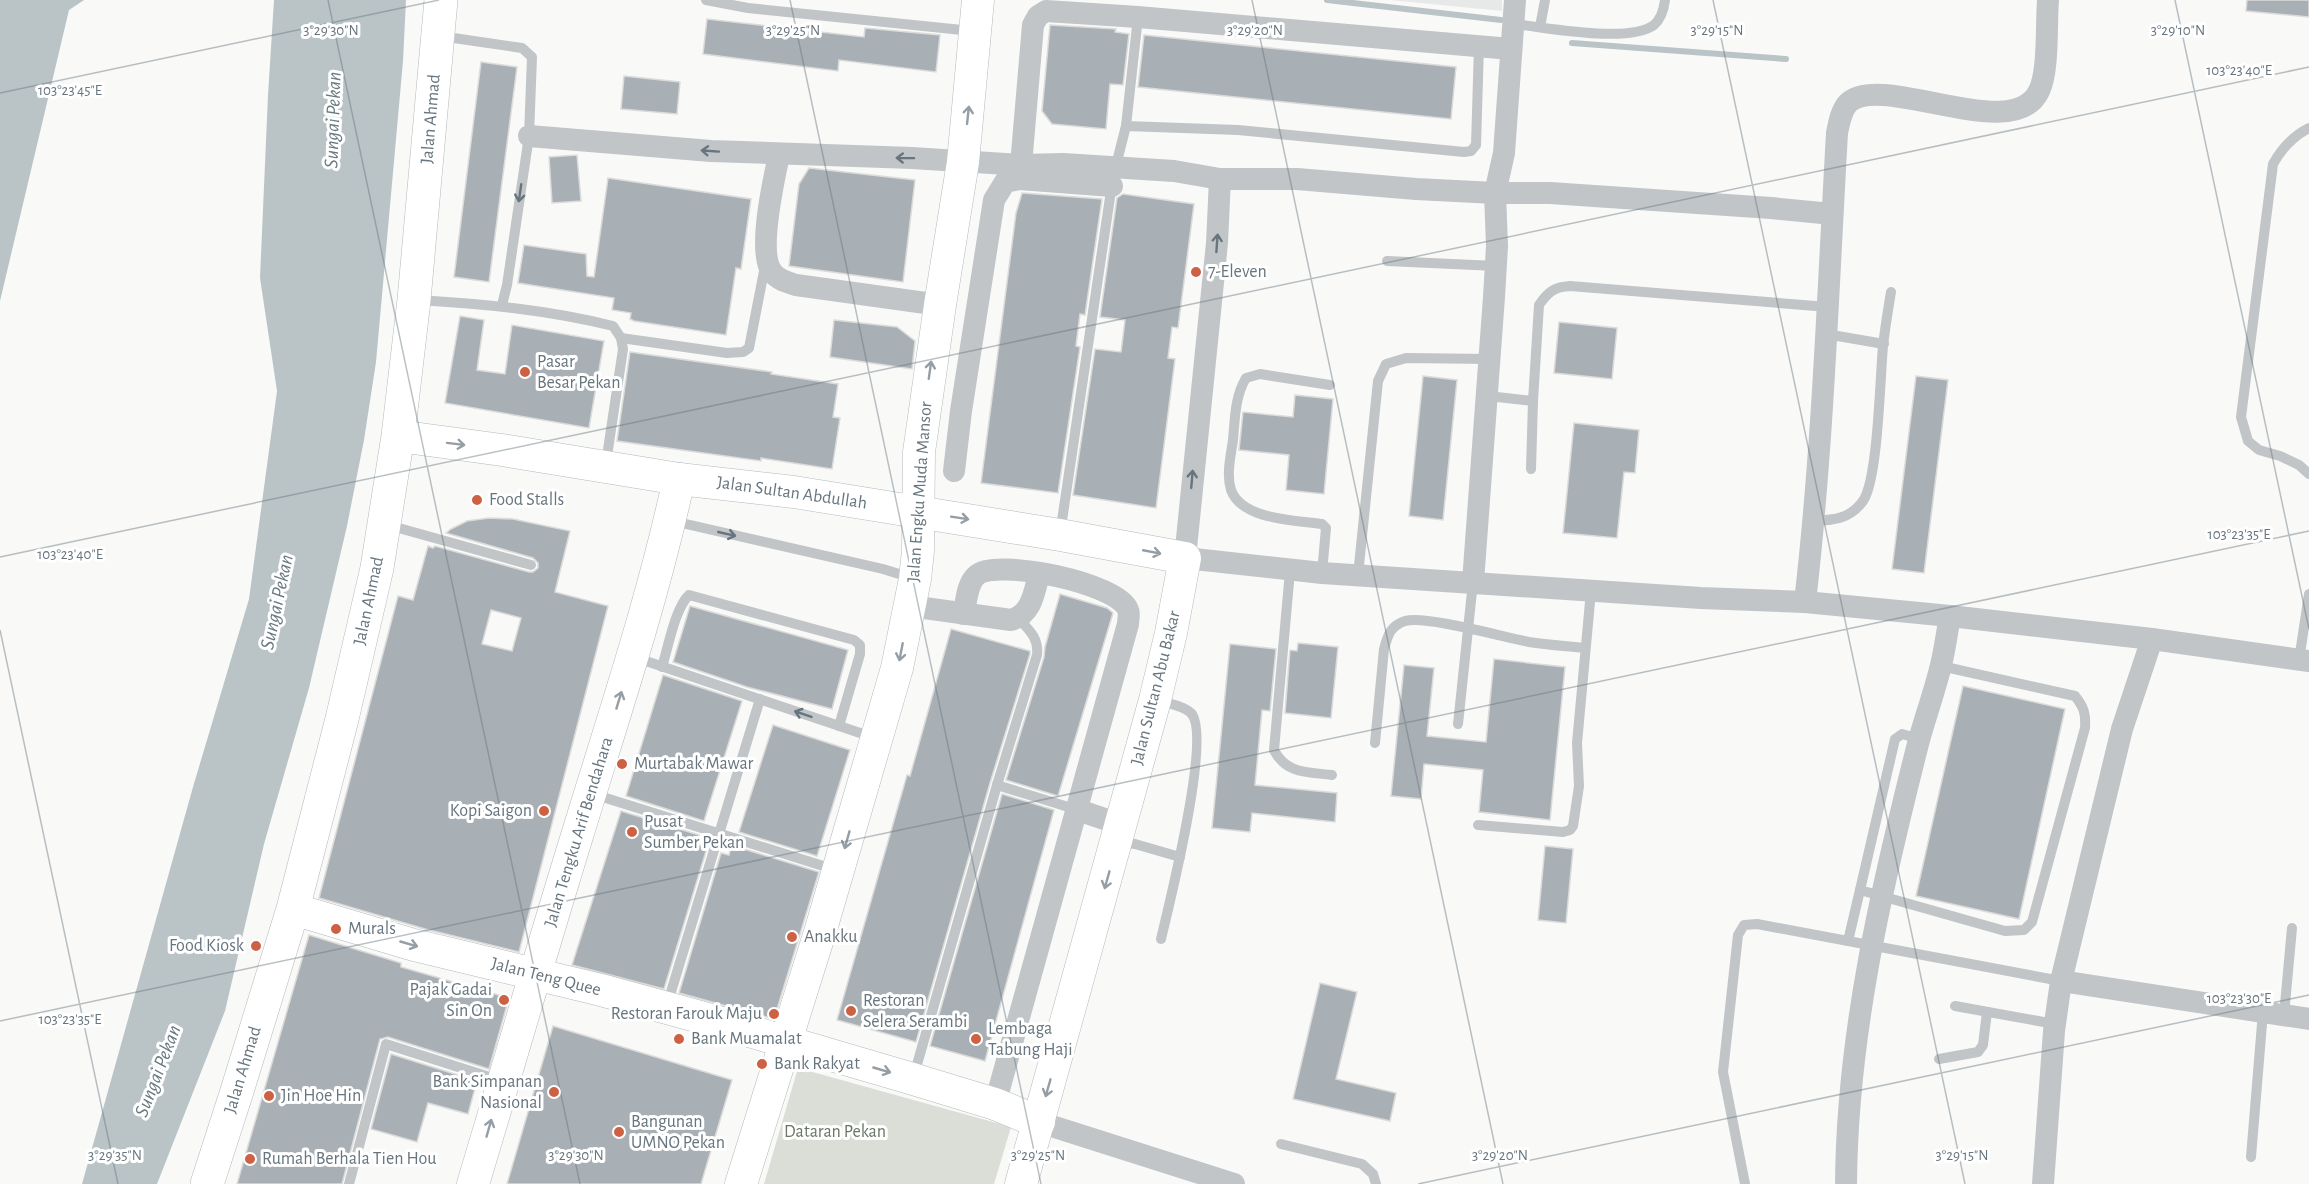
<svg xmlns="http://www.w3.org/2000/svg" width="2309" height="1184" font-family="'Alegreya Sans',sans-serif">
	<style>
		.built { fill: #e7e8e8 }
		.green { fill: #daded7 }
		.water { fill: #bac4c7 }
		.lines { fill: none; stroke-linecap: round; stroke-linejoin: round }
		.stream { stroke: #bac4c7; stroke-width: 6 }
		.building { fill: #a9b0b5; stroke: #dbdbda; stroke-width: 1.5; fill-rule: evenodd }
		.secondary-casing { stroke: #b4b9bc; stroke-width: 33 }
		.highway-casing { stroke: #b5b8bb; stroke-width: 34 }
		.lane { stroke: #c1c5c8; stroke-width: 10 }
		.street { stroke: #c1c5c8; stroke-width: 22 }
		.secondary { stroke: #fff; stroke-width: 32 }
		.highway { stroke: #fff; stroke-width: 33 }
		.oneway { stroke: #959ea5 }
		.oneway2 { stroke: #67757e }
		.ticks { fill: none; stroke: #67757e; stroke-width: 1.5; stroke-opacity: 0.45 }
		.poi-dot { fill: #cd6143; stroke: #fff; stroke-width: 2 }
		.labels { text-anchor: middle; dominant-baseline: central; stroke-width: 6; stroke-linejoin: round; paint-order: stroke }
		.street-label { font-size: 18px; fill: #67757e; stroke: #fff }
		.poi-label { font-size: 18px; fill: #67757e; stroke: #fff; text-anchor: start }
		.park-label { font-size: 18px; fill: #697766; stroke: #fff }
		.water-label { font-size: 20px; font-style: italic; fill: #68797f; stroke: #fff }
		.ticks-label { font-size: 15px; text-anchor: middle; fill: #67757e; stroke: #fff; stroke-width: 6; stroke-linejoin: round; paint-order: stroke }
	</style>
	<rect width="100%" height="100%" fill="#f9f9f8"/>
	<path class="built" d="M1390,0H1502V11Z"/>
	<path class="green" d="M798,1068L1011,1127L994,1184H764Z"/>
	<g class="water">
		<path d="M0,0H84L69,10L0,301Z"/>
		<path d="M274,0H406L403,61L376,362L364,440L347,526L309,688L264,844L225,1011L157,1184H82L193,787L249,599L277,391L260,278L268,95Z"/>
	</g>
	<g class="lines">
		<g class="stream">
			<path d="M1327,0L1501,20"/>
			<path d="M1572,43L1786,59"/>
		</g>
	</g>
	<g class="building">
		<path d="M2247,0H2309V17L2246,11Z"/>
		<path d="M707,19L864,37L865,28L940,35L936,72L839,60L838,71L703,54Z"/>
		<path d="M1050,25L1116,29L1115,32L1129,34L1123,85L1110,84L1106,129L1052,124L1042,111Z"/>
		<path d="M1144,35L1456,67L1451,119L1138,87Z"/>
		<path d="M481,62L517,67L489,282L454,277Z"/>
		<path d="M624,76L680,82L677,114L621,109Z"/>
		<path d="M577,155L581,201L552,203L549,157Z"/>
		<path d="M809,168L915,180L903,282L789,266L799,184Z"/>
		<path d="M608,178L751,199L741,269L736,268L726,335L634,321L630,319L631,313L612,310L614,298L518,283L524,245L586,254L587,276L594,277Z"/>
		<path d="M1022,193L1102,199L1085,315L1080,314L1076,346L1080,347L1058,493L981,483L1016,213Z"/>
		<path d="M1123,194L1194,204L1178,328L1172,327L1168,358L1175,359L1156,508L1073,495L1095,349L1121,352L1125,320L1100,317L1117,198Z"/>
		<path d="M460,316L484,320L477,370L505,374L512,325L604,341L589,428L445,403Z"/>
		<path d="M834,320L897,327L915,341L912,369L830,357Z"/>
		<path d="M1559,322L1617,328L1612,379L1554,373Z"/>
		<path d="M630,352L772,372L771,374L838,384L833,417L840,418L832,469L761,458V461L617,441Z"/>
		<path d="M1423,376L1457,380L1443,520L1409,516Z"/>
		<path d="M1916,376L1948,380L1924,573L1892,569Z"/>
		<path d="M1295,395L1333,399L1324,494L1286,490L1289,455L1239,450L1243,412L1293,417Z"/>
		<path d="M1574,423L1639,430L1635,473L1624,472L1617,538L1563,533Z"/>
		<path d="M489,518L513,519L570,531L555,592L608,606L519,952L425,929L319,898L398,596L413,600L428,546L433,548L435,546L529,572H533L538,568V563L533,558L446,533L451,529L467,521ZM491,610L521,618L512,651L482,644Z"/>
		<path d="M1060,594L1107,608L1113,613L1058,796L1006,780L1044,657L1045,647Z"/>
		<path d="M690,606L848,650L832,709L747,687L673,662Z"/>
		<path d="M951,629L1030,651V654L990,783L916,1042L837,1020L907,775L910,776Z"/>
		<path d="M1298,643L1338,647L1331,718L1285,713L1290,650L1297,651Z"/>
		<path d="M1230,644L1276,649L1270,711L1262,710L1255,785L1337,793L1335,822L1252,813L1250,832L1212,828Z"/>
		<path d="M1494,659L1565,667L1550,820L1479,812L1483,770L1424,764L1421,799L1391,796L1404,665L1434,668L1427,736L1486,742Z"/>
		<path d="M663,675L742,701L704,821L626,796Z"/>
		<path d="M1963,686L2065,709L2019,919L1916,896Z"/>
		<path d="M773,725L850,750L817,856L739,832Z"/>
		<path d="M1002,794L1054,810L985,1061L930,1046Z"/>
		<path d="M621,811L699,835L696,844L707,848L664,989L572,965Z"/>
		<path d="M731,845L819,872L774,1019L679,993L721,853L729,855Z"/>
		<path d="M1545,846L1573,849L1566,923L1538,920Z"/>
		<path d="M309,935L401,963V967L509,998L489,1069L388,1037L380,1039L342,1184H237Z"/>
		<path d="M1320,983L1357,992L1336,1079L1396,1093L1390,1121L1293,1099Z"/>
		<path d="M553,1026L732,1080L701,1184H507Z"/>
		<path d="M391,1054L477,1081L468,1114L428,1103L417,1142L371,1129Z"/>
	</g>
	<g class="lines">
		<g class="secondary-casing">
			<g id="secondary">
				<path d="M398,436L502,450L679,479L794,492L1060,535L1185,558L1171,633L1155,700L1021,1184"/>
				<path d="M293,909L414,945L601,990L722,1023L913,1079L995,1104L1039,1122"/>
				<path d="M473,1184C508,1068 541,952 577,836C613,718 653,600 679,479"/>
				<path d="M741,1184L821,929L897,668L915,579L918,551L919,452L940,305L963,162L978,0"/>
			</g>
		</g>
		<g class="highway-casing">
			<path id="highway" d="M207,1184L237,1091L293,909L342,719L377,568L398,436L414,300L441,0"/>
		</g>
		<g class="lane">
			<path d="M706,0L748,8L972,31"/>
			<path d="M1513,24C1546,27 1628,44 1654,25C1661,19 1664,8 1665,0"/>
			<path d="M1540,27L1545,0"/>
			<path d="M440,36L522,48L532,57L529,136L507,285L502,305"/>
			<path d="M1126,126L1138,17"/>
			<path d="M2309,128C2293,136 2282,148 2273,164L2241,417L2248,441L2259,450L2280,456L2299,465L2309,474"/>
			<path d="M1115,169L1126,126L1238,130L1464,152L1471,151L1476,145L1479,46"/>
			<path d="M1387,261L1496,266"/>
			<path d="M418,300C485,304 549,310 613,326L621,338L623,349L606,463"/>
			<path d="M1826,334L1884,344"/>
			<path d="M621,338L727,353L743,352L749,348L765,266"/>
			<path d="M1488,396L1533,401"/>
			<path d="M1531,469L1533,401L1539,305C1548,292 1554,287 1570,286L1828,307"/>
			<path d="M673,521L883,569L912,578"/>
			<path d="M1814,521C1834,520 1850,519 1863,501C1878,480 1880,378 1883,346C1885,328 1888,310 1891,292"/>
			<path d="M388,525L531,565"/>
			<path d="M1060,534L1112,184"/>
			<path d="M1290,571L1274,750C1286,774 1308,772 1332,775"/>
			<path d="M1322,573L1326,528L1322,524C1295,520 1242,520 1231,490C1226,474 1231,455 1233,440C1235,418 1235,396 1246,378L1260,374L1330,385"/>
			<path d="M1358,575L1378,381L1386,364L1406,358L1490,359"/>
			<path d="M634,657L875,738"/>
			<path d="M2299,660L2309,594"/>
			<path d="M662,667C668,648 675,608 689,595L854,640L860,645V654L839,726"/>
			<path d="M1157,700C1167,703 1184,706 1191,713C1212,735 1169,905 1161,939"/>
			<path d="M1458,724L1473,582"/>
			<path d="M1920,739L1902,734L1895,739L1860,890L2005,931L2024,930L2032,922L2085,728C2086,714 2084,707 2075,696L1941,666"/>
			<path d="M1375,743L1384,649C1388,635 1390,626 1405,621C1425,615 1503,637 1529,642C1547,645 1566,646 1585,648"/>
			<path d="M997,785L1078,810"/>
			<path d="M593,794L836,870"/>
			<path d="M1478,825L1563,832L1570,830L1573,826L1579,786L1577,743L1591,591"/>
			<path d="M1118,842L1135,844L1180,857"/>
			<path d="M1848,941L1860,890"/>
			<path d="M667,1005L760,699"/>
			<path d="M1955,1006L2055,1024"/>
			<path d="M2284,1015L2292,928"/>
			<path d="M1939,1059L1978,1052L1983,1045L1987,1012"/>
			<path d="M914,1075L997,785L1037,655C1039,638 1029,630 1018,618"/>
			<path d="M1281,1144L1362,1164L1373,1174L1376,1184"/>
			<path d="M2251,1157L2263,1012"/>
			<path d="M349,1184L386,1044L502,1081"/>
			<path d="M1745,1184L1723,1072L1738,935L1744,925L1757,924L2061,981"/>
		</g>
		<g class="street">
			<path d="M529,136L711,151L912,158L1021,165L1063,164L1174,171L1220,179H1297L1416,189L1495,193H1550L1771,208L1832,214"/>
			<path d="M779,155C774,179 757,252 772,272C778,280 787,282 796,285L940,305"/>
			<path d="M1021,165L1033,25L1038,16L1046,11L1138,17L1511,49"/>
			<path d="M1220,179L1217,243L1185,558L1322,573L1701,598L1805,602L1950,616L2152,639L2309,661"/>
			<path d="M954,471L961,411L994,200L1005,182L1019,179L1112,186"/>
			<path d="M1473,582L1494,297L1497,246L1495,193L1504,153L1515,0"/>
			<path d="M1805,602C1823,446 1828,290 1837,133C1839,123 1841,111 1848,103C1883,71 2013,146 2039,91C2049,71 2046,23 2048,0"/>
			<path d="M910,606L1011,620C1032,614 1034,593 1039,574"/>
			<path d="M964,614C966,602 967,583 977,575C996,558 1119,583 1128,610C1130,613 1128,620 1128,624L995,1104"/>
			<path d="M1078,810L1122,825"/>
			<path d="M2061,981L2309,1019"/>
			<path d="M1039,1122L1234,1184"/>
			<path d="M1846,1184C1847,1034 1882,885 1919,740C1926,715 1935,690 1941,665C1945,649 1947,632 1950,616"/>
			<path d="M2043,1184L2054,1031L2061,981L2122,729L2152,639"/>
		</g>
		<use href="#secondary" class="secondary"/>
		<use href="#highway" class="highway"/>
	</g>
	<defs><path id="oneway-shaft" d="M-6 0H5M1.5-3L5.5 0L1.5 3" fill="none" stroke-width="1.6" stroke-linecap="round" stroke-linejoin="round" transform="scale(1.5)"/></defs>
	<g class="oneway">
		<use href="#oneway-shaft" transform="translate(968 115) rotate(-84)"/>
		<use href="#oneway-shaft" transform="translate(930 370) rotate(-82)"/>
		<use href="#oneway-shaft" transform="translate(456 444) rotate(7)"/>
		<use href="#oneway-shaft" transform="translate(960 518) rotate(9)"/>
		<use href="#oneway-shaft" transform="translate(1152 552) rotate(11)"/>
		<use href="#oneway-shaft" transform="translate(901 652) rotate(101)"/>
		<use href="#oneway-shaft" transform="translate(619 700) rotate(-73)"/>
		<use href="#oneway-shaft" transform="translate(847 840) rotate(106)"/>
		<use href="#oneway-shaft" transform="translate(1107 880) rotate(106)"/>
		<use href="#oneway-shaft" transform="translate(409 944) rotate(16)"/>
		<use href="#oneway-shaft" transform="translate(882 1070) rotate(16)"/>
		<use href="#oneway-shaft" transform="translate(1048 1088) rotate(106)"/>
		<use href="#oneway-shaft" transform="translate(489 1128) rotate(-74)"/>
	</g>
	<g class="oneway2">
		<use href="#oneway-shaft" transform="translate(710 151) rotate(-176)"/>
		<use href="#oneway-shaft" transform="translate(905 158) rotate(-179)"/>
		<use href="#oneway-shaft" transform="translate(520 193) rotate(98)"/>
		<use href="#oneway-shaft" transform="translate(1217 243) rotate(-86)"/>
		<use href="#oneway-shaft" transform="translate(1192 479) rotate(-85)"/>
		<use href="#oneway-shaft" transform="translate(727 534) rotate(13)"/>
		<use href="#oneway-shaft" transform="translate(803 714) rotate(-161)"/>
	</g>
	<path class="ticks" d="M328,0L580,1184M790,0L1041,1184M1252,0L1503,1184M1713,0L1965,1184M2175,0L2309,629M0,93L439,0M0,557L2309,67M0,630L118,1184M0,1021L2309,531M1418,1184L2309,995"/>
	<g class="poi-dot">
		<circle cx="1196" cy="272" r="6"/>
		<circle cx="525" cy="372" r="6"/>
		<circle cx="477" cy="500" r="6"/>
		<circle cx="622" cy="764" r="6"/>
		<circle cx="544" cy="811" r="6"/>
		<circle cx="632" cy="832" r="6"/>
		<circle cx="336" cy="929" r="6"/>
		<circle cx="792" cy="937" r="6"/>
		<circle cx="256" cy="946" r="6"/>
		<circle cx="504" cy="1000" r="6"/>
		<circle cx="851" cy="1011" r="6"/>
		<circle cx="774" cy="1014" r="6"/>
		<circle cx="679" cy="1039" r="6"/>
		<circle cx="976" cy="1039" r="6"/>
		<circle cx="762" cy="1064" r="6"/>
		<circle cx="554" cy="1092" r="6"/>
		<circle cx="269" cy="1096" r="6"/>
		<circle cx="619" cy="1132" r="6"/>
		<circle cx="250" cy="1159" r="6"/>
	</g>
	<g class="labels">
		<g class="street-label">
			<text transform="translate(431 119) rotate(-85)">Jalan Ahmad</text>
			<text transform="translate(920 492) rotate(-86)">Jalan Engku Muda Mansor</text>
			<text transform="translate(792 493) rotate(8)">Jalan Sultan Abdullah</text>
			<text transform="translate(369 601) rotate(-78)">Jalan Ahmad</text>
			<text transform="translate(1156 688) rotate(-76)">Jalan Sultan Abu Bakar</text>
			<text transform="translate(579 832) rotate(-73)">Jalan Tengku Arif Bendahara</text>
			<text transform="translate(546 977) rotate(14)">Jalan Teng Quee</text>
			<text transform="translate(243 1070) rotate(-73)">Jalan Ahmad</text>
		</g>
		<g class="poi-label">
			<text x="1208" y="272">7-Eleven</text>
			<text x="537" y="362">Pasar<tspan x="537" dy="21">Besar Pekan</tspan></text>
			<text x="489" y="500">Food Stalls</text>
			<text x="634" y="764">Murtabak Mawar</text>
			<text x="532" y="811" text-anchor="end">Kopi Saigon</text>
			<text x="644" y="822">Pusat<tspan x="644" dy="21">Sumber Pekan</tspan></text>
			<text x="348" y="929">Murals</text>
			<text x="804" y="937">Anakku</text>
			<text x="244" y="946" text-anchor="end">Food Kiosk</text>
			<text x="492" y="990" text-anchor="end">Pajak Gadai<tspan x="492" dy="21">Sin On</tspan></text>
			<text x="863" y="1001">Restoran<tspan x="863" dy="21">Selera Serambi</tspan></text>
			<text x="762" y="1014" text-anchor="end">Restoran Farouk Maju</text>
			<text x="988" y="1029">Lembaga<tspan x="988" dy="21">Tabung Haji</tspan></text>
			<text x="691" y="1039">Bank Muamalat</text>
			<text x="774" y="1064">Bank Rakyat</text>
			<text x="542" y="1082" text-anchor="end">Bank Simpanan<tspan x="542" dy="21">Nasional</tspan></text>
			<text x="281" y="1096">Jin Hoe Hin</text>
			<text x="631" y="1122">Bangunan<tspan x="631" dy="21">UMNO Pekan</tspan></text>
			<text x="262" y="1159">Rumah Berhala Tien Hou</text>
		</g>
		<g class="park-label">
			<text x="835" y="1132">Dataran Pekan</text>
		</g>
		<g class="water-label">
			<text transform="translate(333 120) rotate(-88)">Sungai Pekan</text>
			<text transform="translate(277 602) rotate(-78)">Sungai Pekan</text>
			<text transform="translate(158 1071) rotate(-69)">Sungai Pekan</text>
		</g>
	</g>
	<g class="ticks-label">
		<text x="331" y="35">3°29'30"N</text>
		<text x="793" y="35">3°29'25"N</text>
		<text x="1255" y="35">3°29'20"N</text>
		<text x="1717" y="35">3°29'15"N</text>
		<text x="2178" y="35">3°29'10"N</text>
		<text x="2239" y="75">103°23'40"E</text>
		<text x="70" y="95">103°23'45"E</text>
		<text x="2239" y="539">103°23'35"E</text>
		<text x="70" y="559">103°23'40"E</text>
		<text x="2239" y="1003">103°23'30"E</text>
		<text x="70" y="1024">103°23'35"E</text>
		<text x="115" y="1160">3°29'35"N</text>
		<text x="576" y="1160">3°29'30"N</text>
		<text x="1038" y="1160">3°29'25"N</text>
		<text x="1500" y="1160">3°29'20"N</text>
		<text x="1962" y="1160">3°29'15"N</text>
	</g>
</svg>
